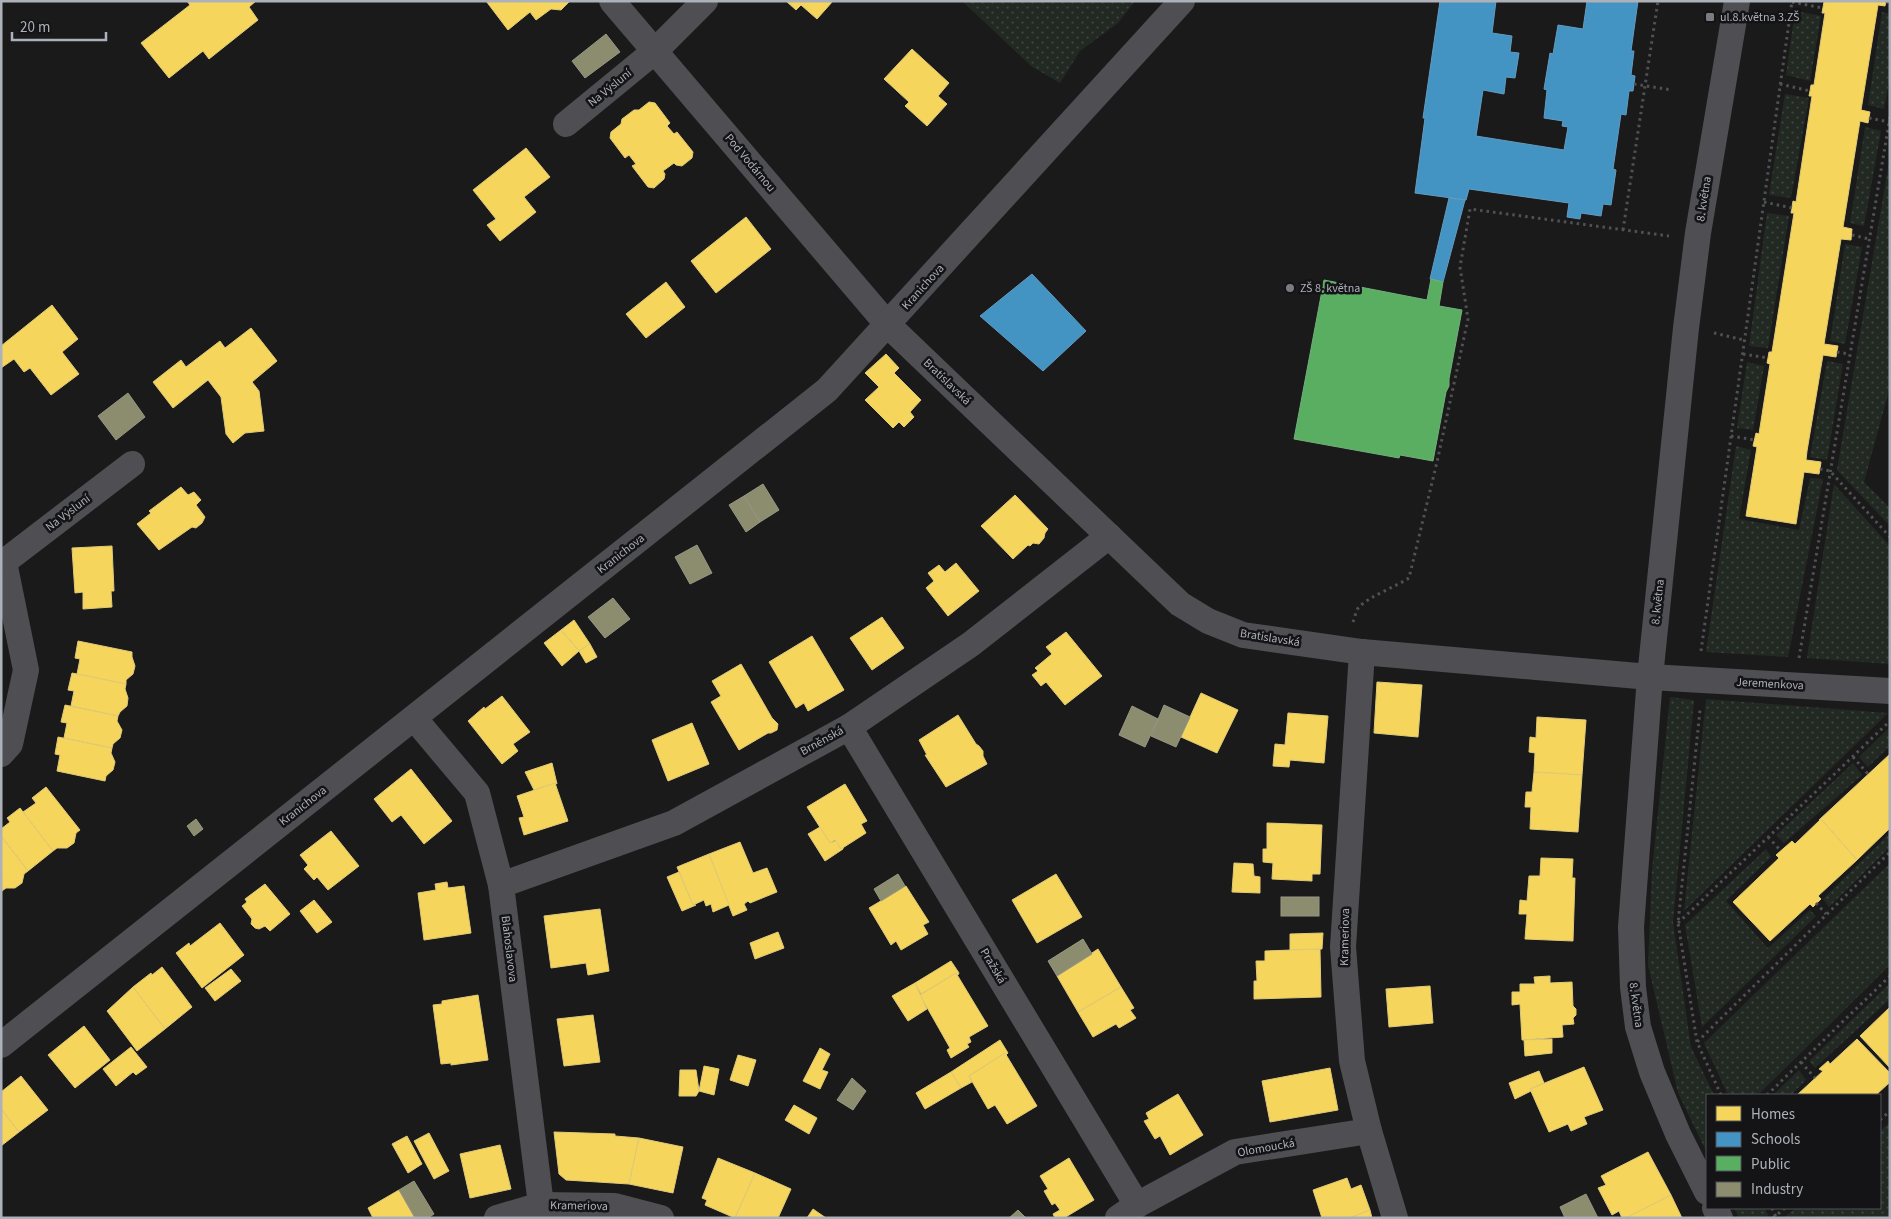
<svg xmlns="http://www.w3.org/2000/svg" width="1891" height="1219" font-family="'Source Sans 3',sans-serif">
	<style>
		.grass { fill: url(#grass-dots) }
		.homes { fill: #f6d55c; stroke: #e0ca78 }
		.schools { fill: #4393c3; stroke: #639cc0 }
		.public { fill: #5aae61; stroke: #73af7c }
		.industry { fill: #8c8c6e; stroke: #969785 }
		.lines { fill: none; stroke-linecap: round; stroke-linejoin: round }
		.path { stroke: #505154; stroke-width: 3; stroke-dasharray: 2.5 4; stroke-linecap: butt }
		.street { stroke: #4f4f53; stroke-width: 26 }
		.poi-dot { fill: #7a7c82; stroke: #141416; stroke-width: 2 }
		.labels { text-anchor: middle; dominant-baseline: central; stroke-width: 5; stroke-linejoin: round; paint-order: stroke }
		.poi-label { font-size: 12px; fill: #adb1ba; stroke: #141416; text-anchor: start }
		.street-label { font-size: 12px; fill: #adb1ba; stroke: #141416 }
	</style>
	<defs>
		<pattern id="grass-dots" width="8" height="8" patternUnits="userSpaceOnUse" patternTransform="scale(1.25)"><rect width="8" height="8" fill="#222923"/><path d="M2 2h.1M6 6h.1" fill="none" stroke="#3f4641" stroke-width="1.8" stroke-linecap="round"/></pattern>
	</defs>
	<rect width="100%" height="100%" fill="#1a1a1a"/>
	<g class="grass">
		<path d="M962,1H1135L1118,23L1080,51L1060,83L1031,66Z"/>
		<path d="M1795,11L1821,16L1810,81L1786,75Z"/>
		<path d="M1882,12L1890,14V77L1884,109L1868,105Z"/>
		<path d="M1785,94L1809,98L1791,198L1769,195Z"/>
		<path d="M1865,127L1881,131L1864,226L1850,223Z"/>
		<path d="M1890,156V387L1864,482L1890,508V526L1837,470Z"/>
		<path d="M1767,213L1789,216L1768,348L1749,346Z"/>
		<path d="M1845,244L1862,247L1845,344L1830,341Z"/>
		<path d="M1827,361L1843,364L1827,460L1810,457Z"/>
		<path d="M1747,362L1764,366L1753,430L1737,428Z"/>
		<path d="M1736,446L1751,450L1739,519L1799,530L1810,478L1823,479L1788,657L1706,652Z"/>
		<path d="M1834,484L1890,546V664L1807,658Z"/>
		<path d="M1670,697L1694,700L1673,922L1691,1047L1714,1095H1707V1153L1678,1093L1648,965L1652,870Z"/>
		<path d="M1706,699L1888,713L1684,911Z"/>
		<path d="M1890,727V746L1868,767L1859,757Z"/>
		<path d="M1853,763L1862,775L1784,843L1776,835Z"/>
		<path d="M1890,833V847L1829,907L1823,899Z"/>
		<path d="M1766,849L1771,857L1726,901L1768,948L1810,910L1816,916L1702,1027L1685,925Z"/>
		<path d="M1890,863V965L1758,1095H1728L1704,1043Z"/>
		<path d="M1888,985L1890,999L1815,1068L1809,1061Z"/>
		<path d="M1799,1070L1806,1080L1791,1095H1773Z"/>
		<path d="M1890,1122L1889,1218H1784L1795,1208H1880V1131Z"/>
		<path d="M1734,1208H1765L1768,1215L1765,1218H1739Z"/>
	</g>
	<g class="homes">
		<path d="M187,1H256L249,7L258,20L209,59L203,51L169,78L141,43L190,5Z"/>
		<path d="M486,1H570L561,10L551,9L536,20L530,12L508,30Z"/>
		<path d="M786,1H833L817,19L801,5L796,10Z"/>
		<path d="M1827,1H1886L1885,6L1878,5L1861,110L1870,112L1868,123L1860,121L1843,227L1852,229L1851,240L1841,239L1824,344L1838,346L1836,357L1823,355L1807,451L1806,460L1821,462L1820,469L1819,474L1804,472L1796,524L1746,516L1757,447L1753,446L1756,433L1759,434L1770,364L1767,363L1768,358L1769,352H1772L1794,213H1791L1793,201L1796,202L1812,96H1809L1810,91L1811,85H1814L1825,13H1822L1824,2Z"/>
		<path d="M912,49L949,83L938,96L947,104L927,126L905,106L909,102L884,79Z"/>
		<path d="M649,102L655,103L670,123L667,126L674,134L677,132L693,152L692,158L682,166L676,165L674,163L663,171L665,174L664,179L654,188L648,187L632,166L636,164L629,155L625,158L610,138L611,132L621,124L622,119L634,110H639Z"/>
		<path d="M526,148L550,177L524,197L536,212L500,241L487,225L496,219L473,190Z"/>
		<path d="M746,217L771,249L716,293L691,261Z"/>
		<path d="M666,282L685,307L646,338L626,314Z"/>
		<path d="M52,305L78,339L62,352L79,374L51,395L30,368L24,372L14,359L1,368V346Z"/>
		<path d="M251,328L277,361L252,382L259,391L264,431L245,433L233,443L226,434L221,397L208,380L173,408L153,382L181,360L186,367L220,341L225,348Z"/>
		<path d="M886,354L899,368L894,373L921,400L910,412L914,417L904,427L899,422L893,428L865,400L879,387L865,373Z"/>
		<path d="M181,487L188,495L194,492L201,500L196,505L205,517L202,523L196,528L192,527L159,550L137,524L151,513L149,511Z"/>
		<path d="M1015,495L1048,529L1045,533L1044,538L1039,544L1033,543L1030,546L1028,545L1013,559L981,526Z"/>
		<path d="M112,546L114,591H111L112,607L83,609V592L75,593L72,548Z"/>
		<path d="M956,563L979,591L948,616L926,588L934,581L928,573L939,565L945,572Z"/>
		<path d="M882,617L904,648L872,670L850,638Z"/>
		<path d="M574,620L590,644L579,651L561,630Z"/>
		<path d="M561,630L579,651L562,666L544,643Z"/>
		<path d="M1066,632L1102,676L1065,705L1046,682L1041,686L1032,675L1038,671L1035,668L1052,654L1046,647Z"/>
		<path d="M812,636L844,690L808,711L804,703L796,708L769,662Z"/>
		<path d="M78,641L132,652V657L135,666L133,674L126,680V684L77,674L80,659L75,658Z"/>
		<path d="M590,644L597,657L586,663L579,651Z"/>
		<path d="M741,664L772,718L778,724L777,730L771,733H768L739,750L711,702L721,696L712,681Z"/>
		<path d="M72,673L126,684L125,689L128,698L127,706L120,712L118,716L71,706L74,691L68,690Z"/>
		<path d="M1377,682L1422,685L1418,737L1374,733Z"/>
		<path d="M1201,693L1238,710L1217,753L1181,737Z"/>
		<path d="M502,696L530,732L513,744L518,751L502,764L468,721L484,707L485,709Z"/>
		<path d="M65,705L118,716L117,721L122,730L120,738L113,744L112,748L64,738L67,723L61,722Z"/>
		<path d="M1288,713L1328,716L1324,763L1290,760L1289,767L1273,766L1275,744L1285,745Z"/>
		<path d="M958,715L976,744L979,746L983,751V756L987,764L946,787L925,755H927L919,740Z"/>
		<path d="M1537,717L1586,720L1582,775L1534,772L1535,753L1529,752L1530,737L1536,738Z"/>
		<path d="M692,723L709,764L668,781L652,740Z"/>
		<path d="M58,737L112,748L111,753L115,762L113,770L106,776L105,781L57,771L60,755L55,754Z"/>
		<path d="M1890,754V828L1857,860L1821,819L1819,820Z"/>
		<path d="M552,763L557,784L555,783L534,790L525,772Z"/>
		<path d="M411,769L452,821L424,844L401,815L392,822L374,799Z"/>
		<path d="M1534,772L1582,775L1578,832L1530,829L1531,807H1525L1526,792H1532Z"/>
		<path d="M555,783L568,821L524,835L519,818L524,817L517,796Z"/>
		<path d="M845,784L867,821L861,824L866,833L841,849L835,840L830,843L807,807Z"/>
		<path d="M46,787L80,830L76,833L74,843L67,848H57L53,851L23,812L36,803L32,798Z"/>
		<path d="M20,808L53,851L28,871L1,836V829L10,822L7,818Z"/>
		<path d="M1821,819L1857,860L1818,896L1821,899L1813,907L1810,904L1770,941L1733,902L1779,858L1776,855L1792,841L1795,844Z"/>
		<path d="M1267,823L1322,825L1320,874H1312V881L1272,879L1273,863L1263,862V849H1267Z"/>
		<path d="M820,827L830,843L836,841L841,849L843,847V849L825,861L808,834Z"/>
		<path d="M331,831L359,866L328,890L317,877L314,880L304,869L308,865L300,855Z"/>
		<path d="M1,836L28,871L24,874L22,883L15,888H6L2,891Z"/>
		<path d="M740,842L753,873L767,868L777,892L750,903L748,901L744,904L747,910L733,916L709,854Z"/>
		<path d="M709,854L729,905L713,912L711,904L706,906L704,900L693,905L677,867Z"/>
		<path d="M1541,858L1573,859L1572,878H1575L1573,941L1525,939L1527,914H1519L1520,900L1527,901L1529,876H1540Z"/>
		<path d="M1234,863L1253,864L1254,876L1260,877V893L1232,892Z"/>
		<path d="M679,872L693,905H696L682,911L667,877Z"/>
		<path d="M1056,874L1082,917L1037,943L1012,900Z"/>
		<path d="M447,882L448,888L464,886L471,933L424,940L418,893L436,890L435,884Z"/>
		<path d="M265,884L290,914L270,931L265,926L259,929L255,928L251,924L252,919L242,906L247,902L245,899Z"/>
		<path d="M906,886L929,922L923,925L928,934L901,950L896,941L891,945L869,908Z"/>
		<path d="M314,900L332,922L317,933L300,911Z"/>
		<path d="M600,909L609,971L588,975L586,963L551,968L544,916Z"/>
		<path d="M220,923L244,955L202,988L176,953L189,943L190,946Z"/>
		<path d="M778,932L784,948L755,959L750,943Z"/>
		<path d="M1323,933L1322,949L1290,950V934Z"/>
		<path d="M1098,949L1121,987L1078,1012L1057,976Z"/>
		<path d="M1320,949L1321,997L1254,999V981H1257L1256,961H1265V951Z"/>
		<path d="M951,961L959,973L958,975L956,973L921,994L915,983Z"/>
		<path d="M162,967L192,1007L165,1029L133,987L151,973L152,975Z"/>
		<path d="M231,969L241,981L215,1001L205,988Z"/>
		<path d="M956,973L988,1026L969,1037L971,1042L967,1044L969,1047L951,1058L947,1050L950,1048L920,995Z"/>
		<path d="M1550,976V983L1572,982L1573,1006L1576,1009V1015L1573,1018L1574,1024L1562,1025L1563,1037L1522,1040L1520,1004L1512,1005V992H1520V984H1535L1534,977Z"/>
		<path d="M915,983L927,1009L908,1021L892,996Z"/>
		<path d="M1430,986L1433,1023L1389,1027L1386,989Z"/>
		<path d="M133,987L165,1029L137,1051L107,1011Z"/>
		<path d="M1121,987L1134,1008L1130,1010L1136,1018L1119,1028L1116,1024L1093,1037L1078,1012Z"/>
		<path d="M478,995L488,1060L451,1065V1063L441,1064L433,1005L442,1004V1001Z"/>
		<path d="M1890,1007V1068L1860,1036Z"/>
		<path d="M593,1015L600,1062L564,1066L557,1019Z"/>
		<path d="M84,1026L110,1060L75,1088L48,1055Z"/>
		<path d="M1552,1039V1053L1525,1056L1524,1040Z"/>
		<path d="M1857,1039L1890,1073V1082L1876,1095H1797L1823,1071L1819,1069L1828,1061L1830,1064Z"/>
		<path d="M1000,1040L1008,1053L1006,1055L1005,1053L969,1076L972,1082L961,1088L951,1072Z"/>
		<path d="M131,1047L147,1067L136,1075L133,1072L116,1086L103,1069Z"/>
		<path d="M820,1048L830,1054L822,1070L828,1072L820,1089L803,1081Z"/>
		<path d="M1005,1053L1037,1106L1007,1124L995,1105L988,1109L969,1076Z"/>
		<path d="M738,1055L756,1060L748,1086L730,1080Z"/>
		<path d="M704,1066L719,1069L714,1095L699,1091Z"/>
		<path d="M1584,1067L1603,1110L1584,1117L1587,1124L1571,1131L1568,1124L1549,1132L1530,1089Z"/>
		<path d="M1330,1068L1338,1110L1270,1122L1262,1081Z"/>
		<path d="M680,1070H696L699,1091L696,1096H679Z"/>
		<path d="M1539,1071L1544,1083L1530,1089L1531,1091L1515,1099L1509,1083Z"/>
		<path d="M951,1072L961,1088L925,1109L916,1093Z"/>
		<path d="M21,1076L48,1110L19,1132L1,1109V1092Z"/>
		<path d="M1178,1094L1203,1135L1170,1155L1160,1136L1155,1139L1144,1121L1149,1119L1146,1113Z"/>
		<path d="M794,1105L817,1118L809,1134L785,1120Z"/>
		<path d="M1,1109L19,1132L1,1146Z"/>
		<path d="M554,1132L615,1134V1136L639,1138L629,1184L566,1180L559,1174Z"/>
		<path d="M429,1133L449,1171L434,1179L414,1141Z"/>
		<path d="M407,1136L422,1164L408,1173L392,1144Z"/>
		<path d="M639,1138L683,1147L673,1193L629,1184Z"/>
		<path d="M500,1145L511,1189L470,1198L460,1154Z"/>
		<path d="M1648,1152L1671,1195L1626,1218H1622L1619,1211L1612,1215L1598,1188L1606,1185L1601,1176Z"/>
		<path d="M718,1158L755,1173L735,1218L705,1205L707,1200L702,1198Z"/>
		<path d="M1069,1158L1094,1200L1064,1218H1055L1053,1214L1060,1210L1055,1203L1052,1205L1044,1191L1048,1189L1040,1176Z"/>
		<path d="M755,1173L791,1189L778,1218H735Z"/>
		<path d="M1347,1178L1351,1189L1361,1185L1370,1210L1349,1218H1322L1313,1190Z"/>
		<path d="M399,1190L415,1218H373L368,1208Z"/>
		<path d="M1671,1195L1682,1218H1626Z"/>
		<path d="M813,1209L826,1218H807Z"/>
		<path d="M1370,1210L1372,1218H1349Z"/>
	</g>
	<g class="schools">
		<path d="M1440,1H1496L1492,33L1512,36L1510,52L1519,53L1515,78L1506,77L1504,94L1483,90L1476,136L1564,150L1568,127L1562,126L1563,121L1544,118L1547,90L1544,89L1550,53L1553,54L1558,25L1583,29L1587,1H1638L1631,51H1634L1631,75L1635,76L1633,91H1629L1626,115L1621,114L1613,169L1616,170L1611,205L1603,204L1601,216L1581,213L1580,219L1567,217L1569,203L1469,189L1466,200L1415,193L1425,118H1423Z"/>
		<path d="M1449,198L1465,200L1443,282L1430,279Z"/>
		<path d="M1032,274L1086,331L1043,371L980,316Z"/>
	</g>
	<path class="public" d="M1431,279L1443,282L1439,306L1462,310L1449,379V386L1446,392L1433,461L1400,455L1399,458L1294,439L1324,280L1427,300Z"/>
	<g class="industry">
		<path d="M606,34L620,52L585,78L572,61Z"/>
		<path d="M128,393L145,417L116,440L98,416Z"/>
		<path d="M763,484L779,510L760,522L744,496Z"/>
		<path d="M744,496L760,522L746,532L729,505Z"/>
		<path d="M697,545L712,573L690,584L675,557Z"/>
		<path d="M613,598L630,619L605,638L588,617Z"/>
		<path d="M1164,705L1190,717L1176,747L1151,736Z"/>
		<path d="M1132,706L1158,719L1145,747L1119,735Z"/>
		<path d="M196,819L203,829L194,836L187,826Z"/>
		<path d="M898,874L905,886L881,901L874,889Z"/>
		<rect x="1281" y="897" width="38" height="19"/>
		<path d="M1083,939L1092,954L1057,976L1048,961Z"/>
		<path d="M852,1078L866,1091L853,1110L837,1100Z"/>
		<path d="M414,1181L434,1214L428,1218H415L399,1190Z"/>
		<path d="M1586,1194L1598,1218H1565L1560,1207Z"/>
		<path d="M1018,1210L1026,1218H1009Z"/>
	</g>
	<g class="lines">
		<g class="path">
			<path d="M1792,2L1823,8"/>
			<path d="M1886,2L1890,3"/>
			<path d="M1634,84L1672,90"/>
			<path d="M1780,84L1810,91"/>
			<path d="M1869,118L1889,122"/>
			<path d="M1764,202L1792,208"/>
			<path d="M1623,230L1658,1"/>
			<path d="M1852,235L1869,239"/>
			<path d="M1714,333L1744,340"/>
			<path d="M1837,352L1849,354"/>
			<path d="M1743,354L1768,358"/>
			<path d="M1731,436L1755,440"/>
			<path d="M1820,469L1830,471L1890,537"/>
			<path d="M1353,622C1355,617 1356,610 1359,607C1370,596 1395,587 1409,578L1437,462L1468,319L1460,267L1470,209L1669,236"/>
			<path d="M1701,651L1792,1"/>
			<path d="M1799,658L1890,117"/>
			<path d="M1853,757L1868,774"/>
			<path d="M1768,837L1781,851"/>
			<path d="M1816,903L1826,914"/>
			<path d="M1678,923L1890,721"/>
			<path d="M1697,1042L1678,923L1700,710"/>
			<path d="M1801,1062L1815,1078"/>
			<path d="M1721,1095L1697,1042L1890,852"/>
			<path d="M1767,1095L1890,976"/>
			<path d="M1880,1120L1890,1111"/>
			<path d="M1772,1208L1776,1217"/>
			<path d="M1773,1218L1785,1208"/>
		</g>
		<g class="street">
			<path d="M612,1L888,325L1180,604L1208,621L1243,635L1362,652L1650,677L1890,691"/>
			<path d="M566,124L655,51L705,1"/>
			<path d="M1,560L4,562L26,670L10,744L1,754"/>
			<path d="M4,562L132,464"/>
			<path d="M1362,652L1343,947L1352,1061L1369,1131L1395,1218"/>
			<path d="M414,718L477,793L501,885L541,1205"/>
			<path d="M849,727L1137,1205"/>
			<path d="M501,885L674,823L849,727L971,644L1109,536"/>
			<path d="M1,1045L827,390L1182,1"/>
			<path d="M1707,1192L1678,1134L1652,1072L1638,1027L1633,987L1631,927L1650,677L1686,328L1698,233L1737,1"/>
			<path d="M1715,1208L1720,1218"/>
			<path d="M497,1218L541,1205L615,1206L661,1218"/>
			<path d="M1118,1218L1137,1205L1235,1152L1369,1131"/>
		</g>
	</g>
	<g class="poi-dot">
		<rect x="1705" y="12" width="10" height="10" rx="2.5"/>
		<circle cx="1290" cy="288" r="5"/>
	</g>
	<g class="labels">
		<g class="poi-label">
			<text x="1720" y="17">ul.8.května 3.ZŠ</text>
			<text x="1300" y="288">ZŠ 8. května</text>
		</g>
		<g class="street-label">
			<text transform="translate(610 88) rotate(-39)">Na Výsluní</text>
			<text transform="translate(750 163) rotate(50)">Pod Vodárnou</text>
			<text transform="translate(1704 199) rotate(-81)">8. května</text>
			<text transform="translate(923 287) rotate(-48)">Kranichova</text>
			<text transform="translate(947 382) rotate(44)">Bratislavská</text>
			<text transform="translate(68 513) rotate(-37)">Na Výsluní</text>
			<text transform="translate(621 554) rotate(-38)">Kranichova</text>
			<text transform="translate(1658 602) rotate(-84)">8. května</text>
			<text transform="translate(1270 638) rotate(9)">Bratislavská</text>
			<text transform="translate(1770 684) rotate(3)">Jeremenkova</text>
			<text transform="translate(822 741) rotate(-29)">Brněnská</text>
			<text transform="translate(303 806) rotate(-38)">Kranichova</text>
			<text transform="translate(1345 937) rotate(-89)">Krameriova</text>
			<text transform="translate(509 949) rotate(83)">Blahoslavova</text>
			<text transform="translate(993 966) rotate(59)">Pražská</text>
			<text transform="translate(1636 1005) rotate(82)">8. května</text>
			<text transform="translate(1266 1148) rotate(-10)">Olomoucká</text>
			<text transform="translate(579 1206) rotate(1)">Krameriova</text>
		</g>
	</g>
	<rect width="1891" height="1219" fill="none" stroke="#adb1ba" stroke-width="5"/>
	<rect x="1706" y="1094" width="175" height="115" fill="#141416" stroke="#515358"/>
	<rect x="1716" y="1106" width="25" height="15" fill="#f6d55c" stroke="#515358"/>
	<text x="1751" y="1119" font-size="15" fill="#adb1ba">Homes</text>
	<rect x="1716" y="1132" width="25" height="15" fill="#4393c3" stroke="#515358"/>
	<text x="1751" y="1144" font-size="15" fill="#adb1ba">Schools</text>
	<rect x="1716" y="1156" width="25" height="15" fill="#5aae61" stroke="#515358"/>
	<text x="1751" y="1169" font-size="15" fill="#adb1ba">Public</text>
	<rect x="1716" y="1182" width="25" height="15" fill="#8c8c6e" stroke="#515358"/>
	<text x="1751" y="1194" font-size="15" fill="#adb1ba">Industry</text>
	<path d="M12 32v8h94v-8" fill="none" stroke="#adb1ba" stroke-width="2.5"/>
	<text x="20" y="32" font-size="15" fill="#adb1ba" stroke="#141416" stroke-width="4" paint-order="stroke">20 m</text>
</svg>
